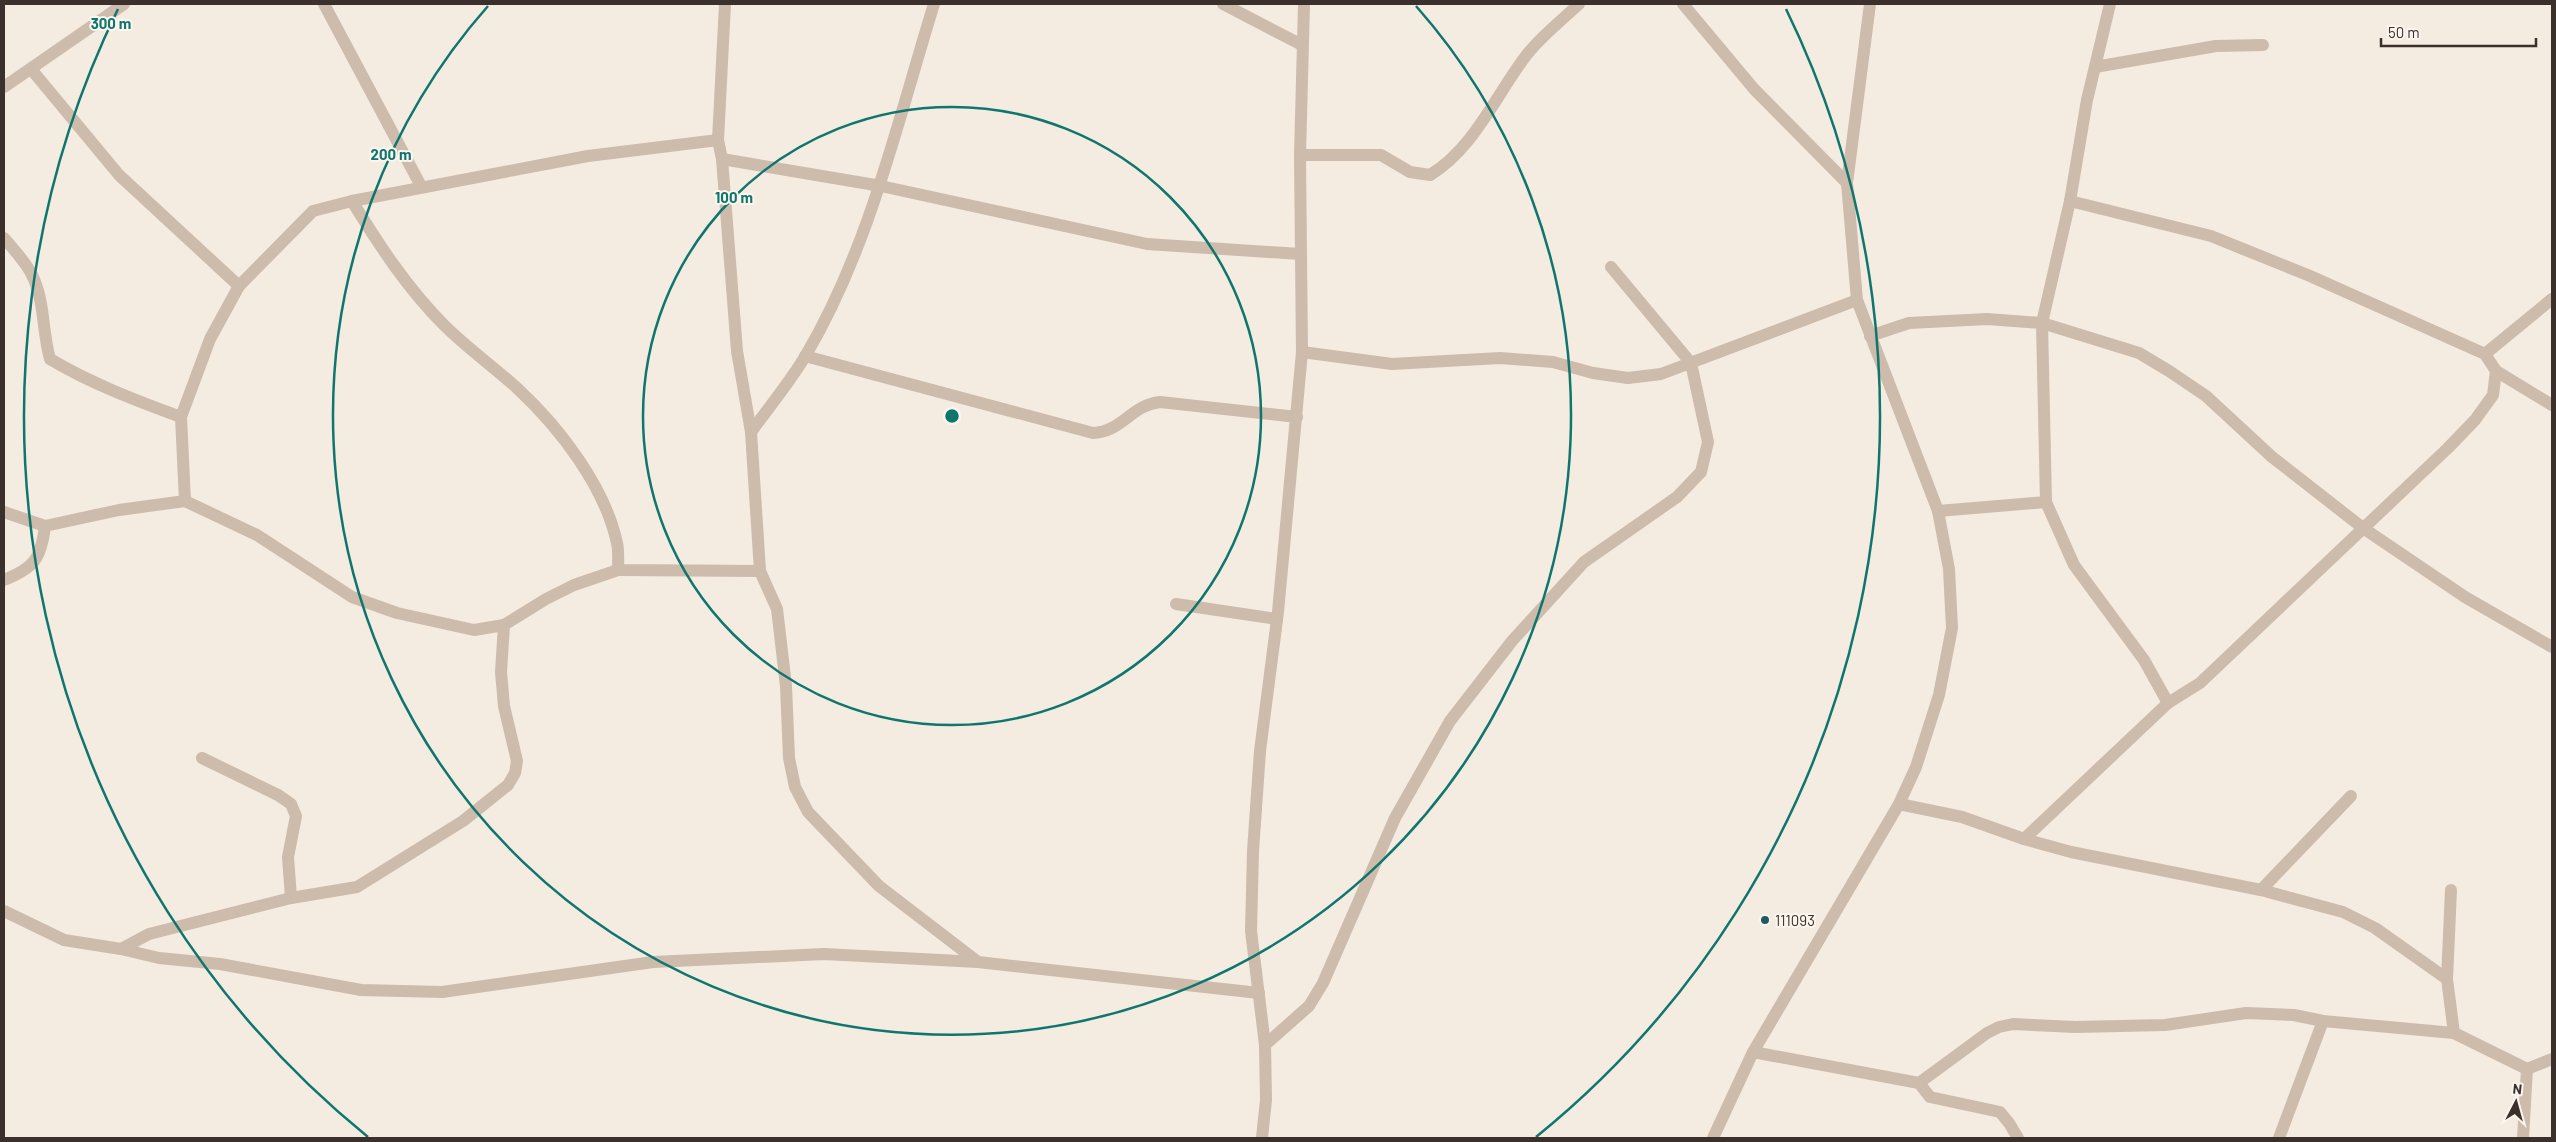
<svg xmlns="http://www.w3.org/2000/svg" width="2556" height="1142" font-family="Barlow,sans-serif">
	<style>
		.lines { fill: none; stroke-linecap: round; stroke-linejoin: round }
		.minor { stroke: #cdbbac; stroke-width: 12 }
		.tertiary { stroke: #cdbbac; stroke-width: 12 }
		.ring { fill: none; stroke: #0f766e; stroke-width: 2.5 }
		.poi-dot { fill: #1f5a5e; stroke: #fbf5ee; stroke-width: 2 }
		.labels { text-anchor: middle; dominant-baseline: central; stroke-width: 4; stroke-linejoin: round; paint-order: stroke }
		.poi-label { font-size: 15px; fill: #3b302b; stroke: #fbf5ee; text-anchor: start }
		.centre { fill: #0f766e; stroke: #fbf5ee; stroke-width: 2.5 }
		.ring-label { font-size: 15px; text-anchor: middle; font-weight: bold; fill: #0f766e; stroke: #fbf5ee; stroke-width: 4; stroke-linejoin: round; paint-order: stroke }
	</style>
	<rect width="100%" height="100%" fill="#f4ebe1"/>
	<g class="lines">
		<g class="minor">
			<path d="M324,4L421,186"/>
			<path d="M725,4L718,140L722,159L737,351L751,432L760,571"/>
			<path d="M1223,4L1302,45"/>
			<path d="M1683,4L1754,89L1847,183"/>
			<path d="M2095,67L2216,46L2263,45"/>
			<path d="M31,69L119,175L239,286L210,339L181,417"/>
			<path d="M1300,155H1381L1410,172L1430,175C1473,149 1495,97 1525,57C1539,38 1561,21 1579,4"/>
			<path d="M722,159L881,186L1147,244L1300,254"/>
			<path d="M352,201L588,156L718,140"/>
			<path d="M4,238C13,249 26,262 32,275C45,301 42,331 50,359C90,383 137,401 181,417L185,501"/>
			<path d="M239,286L313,211L352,201C379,245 407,288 444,325C467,348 494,367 518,389C560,428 605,487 617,543C619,552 618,561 618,570L760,571L777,609L786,686L789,758L795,787L808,812L879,886L978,962L1259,993"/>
			<path d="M1870,336L1909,323L1987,319L2042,323L2070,201L2087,100L2110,4"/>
			<path d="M1302,352L1392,364L1500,358L1553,362L1593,373L1628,378L1661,374L1857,300"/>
			<path d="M2485,354L2552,299"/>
			<path d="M805,356L1093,433C1122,432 1131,405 1160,402L1297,417"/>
			<path d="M2496,371L2552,405"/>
			<path d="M751,432C769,407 790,382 806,355C870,246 897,123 934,4"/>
			<path d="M2046,502L2042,323L2139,353L2169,371L2206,396L2272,457L2363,528L2465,597L2552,647"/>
			<path d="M1938,511L2046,502L2074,565L2144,660L2168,703L2200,683L2448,448L2475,420L2493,395L2496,371L2485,354L2310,276L2211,236L2070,201"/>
			<path d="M4,512L45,526"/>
			<path d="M4,580C34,568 41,559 45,526L119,510L185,501L257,535L352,597L397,613L474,630L504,625L546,599L574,585L618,570"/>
			<path d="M1176,604L1277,619"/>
			<path d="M202,758L278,795L291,804L296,816L288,857L291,898"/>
			<path d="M1899,804L1962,817L2024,839L2168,703"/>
			<path d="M2024,839L2071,852L2261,890L2343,912L2375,928L2447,979L2454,1033"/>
			<path d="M2261,890L2351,796"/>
			<path d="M4,911L64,940L121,949L149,934L291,898L357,887L463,821L508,785L515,773L517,761L504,706L501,672L504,625"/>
			<path d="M121,949L159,958L220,964L361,990L442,992L653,962L824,954L978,962"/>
			<path d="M2447,979L2451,890"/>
			<path d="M1265,1045L1309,1006L1323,983L1395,818L1450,721L1512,641L1584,562L1677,497L1701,472L1708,442L1691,363L1611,267"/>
			<path d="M1753,1052L1919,1083L1930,1097L2000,1112L2009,1123L2018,1138"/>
			<path d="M2527,1069L2552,1059"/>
			<path d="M1919,1083L1987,1033L1999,1027L2013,1024L2075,1027L2165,1025L2246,1013L2294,1015L2323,1021L2454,1033L2527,1069L2523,1138"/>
			<path d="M1713,1138L1753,1052L1899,804L1916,767L1939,695L1952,628L1949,569L1938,511L1857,300L1847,183L1870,4"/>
			<path d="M2279,1138L2323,1021"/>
		</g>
		<g class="tertiary">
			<path d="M4,87L124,4"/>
			<path d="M1262,1138L1266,1100L1265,1045L1251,931L1253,851L1260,751L1278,612L1302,352L1300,155L1304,4"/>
		</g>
	</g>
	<g class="ring">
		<circle cx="952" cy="416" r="309"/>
		<path d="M1416 6A619 619 0 1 1 488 6"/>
		<path d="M368 1137A928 928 0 0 1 118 9M1786 9A928 928 0 0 1 1536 1137"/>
	</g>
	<circle class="poi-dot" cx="1765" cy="920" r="5"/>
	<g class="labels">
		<g class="poi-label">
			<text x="1775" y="920">111093</text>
		</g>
	</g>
	<circle cx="952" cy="416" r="8" class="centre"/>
	<g class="ring-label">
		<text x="111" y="29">300 m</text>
		<text x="391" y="160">200 m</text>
		<text x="734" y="203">100 m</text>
	</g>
	<rect width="2556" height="1142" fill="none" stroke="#3b302b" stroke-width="10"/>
	<g transform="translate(2516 1102) rotate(6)" stroke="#fbf5ee" stroke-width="4" paint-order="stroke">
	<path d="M0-4L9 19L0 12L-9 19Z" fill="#3b302b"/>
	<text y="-8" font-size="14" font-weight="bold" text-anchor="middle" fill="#3b302b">N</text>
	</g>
	<path d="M2381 38v8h155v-8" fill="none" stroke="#3b302b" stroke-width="2.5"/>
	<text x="2388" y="38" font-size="15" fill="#3b302b" stroke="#fbf5ee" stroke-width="4" paint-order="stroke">50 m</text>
</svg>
